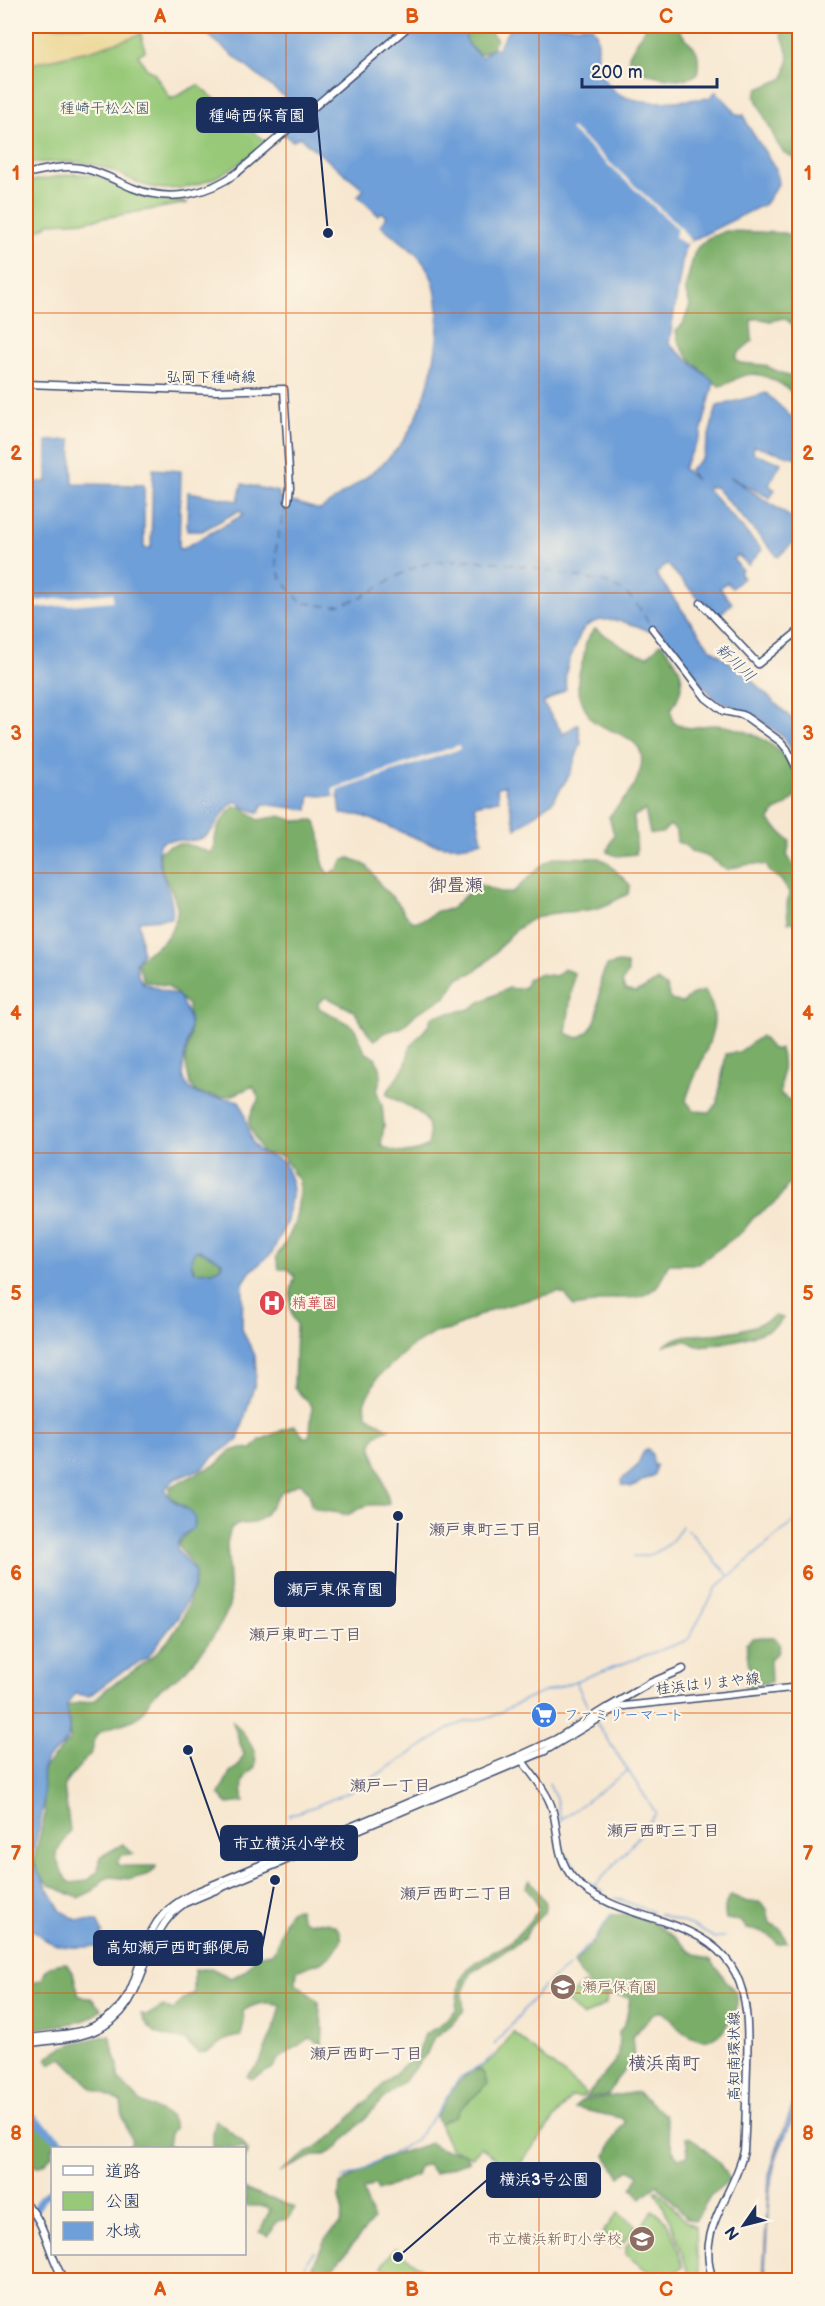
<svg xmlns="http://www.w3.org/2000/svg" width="825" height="2306" font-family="'Balsamiq Sans','Klee One',sans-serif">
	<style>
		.green { fill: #97c978; stroke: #597c6b; stroke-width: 1.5 }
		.forest { fill: #79ad68; stroke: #4a6e63; stroke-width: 1.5 }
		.sand { fill: #eeda9e; stroke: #84847e; stroke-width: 1.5 }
		.water { fill: #6e9fd8; stroke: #44679b; stroke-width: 1.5; fill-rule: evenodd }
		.pier { fill: #f7e7d0 }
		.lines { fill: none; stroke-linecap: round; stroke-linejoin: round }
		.stream { stroke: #6e9fd8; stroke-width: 1.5 }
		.river { stroke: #6e9fd8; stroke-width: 8 }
		.ferry { stroke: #385689; stroke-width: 1.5; stroke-dasharray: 8 6; stroke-linecap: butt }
		.secondary-casing { stroke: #3c4b6f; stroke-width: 9 }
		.primary-casing { stroke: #3c4b6f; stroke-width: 9 }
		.secondary { stroke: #fff; stroke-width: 6 }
		.primary { stroke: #fff; stroke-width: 6 }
		.grid { fill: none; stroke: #de5710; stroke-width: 1.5; stroke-opacity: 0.55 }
		.labels { text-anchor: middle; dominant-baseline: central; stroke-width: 4.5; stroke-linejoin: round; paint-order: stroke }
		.park-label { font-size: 15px; fill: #3a5664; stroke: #fcf5e5 }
		.street-label { font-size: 15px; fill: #1b2f5e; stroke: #fcf5e5 }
		.health-label { font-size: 15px; fill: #be3a42; stroke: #fcf5e5; text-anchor: start }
		.shop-label { font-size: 15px; fill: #366cbe; stroke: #fcf5e5; text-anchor: start }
		.education-label { font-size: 15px; fill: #785e54; stroke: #fcf5e5; text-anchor: start }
		.water-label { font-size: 16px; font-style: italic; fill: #385689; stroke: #fcf5e5 }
		.neighbourhood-label { font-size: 16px; font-weight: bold; fill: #5e5872; stroke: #fcf5e5 }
		.quarter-label { font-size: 18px; font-weight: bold; fill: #5e5872; stroke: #fcf5e5 }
		.leader { fill: none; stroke: #1b2f5e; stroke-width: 2 }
		.callout-dot { fill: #1b2f5e; stroke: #fcf5e5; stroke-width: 2 }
		.callout { fill: #1b2f5e; stroke: #1b2f5e; stroke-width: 2 }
		.callout-label { font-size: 16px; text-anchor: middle; font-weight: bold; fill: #fff }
		.neatline { fill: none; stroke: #de5710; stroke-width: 2 }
		.grid-label { font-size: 20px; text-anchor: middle; font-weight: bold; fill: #de5710 }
	</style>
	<rect width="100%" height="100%" fill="#fcf5e5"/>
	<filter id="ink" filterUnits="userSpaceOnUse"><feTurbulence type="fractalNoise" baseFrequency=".0167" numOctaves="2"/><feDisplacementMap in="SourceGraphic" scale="12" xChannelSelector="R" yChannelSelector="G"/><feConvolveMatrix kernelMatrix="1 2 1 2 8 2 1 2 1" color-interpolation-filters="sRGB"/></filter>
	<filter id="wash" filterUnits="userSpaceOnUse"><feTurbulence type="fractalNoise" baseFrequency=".008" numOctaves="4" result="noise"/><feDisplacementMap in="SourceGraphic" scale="24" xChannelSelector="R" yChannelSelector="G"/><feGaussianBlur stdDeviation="1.35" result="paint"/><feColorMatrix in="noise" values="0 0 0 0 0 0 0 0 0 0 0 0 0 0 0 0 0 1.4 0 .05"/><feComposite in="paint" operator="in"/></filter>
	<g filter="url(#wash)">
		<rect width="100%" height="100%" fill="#f7e7d0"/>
		<g class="green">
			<path d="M141,34L145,51L138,55L146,68L154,73L171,99L198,85L267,143C231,171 189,201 141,184C126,178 111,168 94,165C71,159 49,163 26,163V65L92,50Z"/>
			<path d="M74,174L94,175L149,198L188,203L86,221L50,223L29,237L26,236V182Z"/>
			<path d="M583,1983C589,1990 598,1994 607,1996L606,2004L583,2017L566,2000Z"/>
			<path d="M513,2032L586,2093L582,2097H571L513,2173L481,2147L472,2157L450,2148L436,2117L454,2086L495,2057Z"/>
			<path d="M655,2190H658L685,2221L696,2227L697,2256L702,2280H691L673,2227Z"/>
			<path d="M652,2211C673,2218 676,2247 683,2266L667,2280H660L626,2255V2247Z"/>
			<path d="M618,2213L636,2226L620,2247L602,2233Z"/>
			<path d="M395,2248L434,2278L433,2280H400L382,2266Z"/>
		</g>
		<g class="forest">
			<path d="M462,26H484L497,39C493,48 488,52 479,54L466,42Z"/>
			<path d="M646,26H678C684,46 704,41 697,74C680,86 646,74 629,65V55Z"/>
			<path d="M779,26H799V161L783,152L777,143L755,97L758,89L784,78L789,58Z"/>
			<path d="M726,231L785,233L799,241V334L794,330L793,325L784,318L770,321L757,318L751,321L752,341L737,354L736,360L740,363L764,365L799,381V398C785,385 761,369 742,376C734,379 728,385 719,386C704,371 678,354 676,331L683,324L690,305L685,289L694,254L697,248L708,238Z"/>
			<path d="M595,629C614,640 627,652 648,656L661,643C682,668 690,681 671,710L673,722C694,733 693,725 714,725C744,726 795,748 797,784C797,788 795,793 795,798L784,807L775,811L769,821L790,841L787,855L799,875V923L788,922L787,905L789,892L781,880L770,872L766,865C752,863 741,864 727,870L708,857L691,851L685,845L677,842L676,831L670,825L662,833L650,834L645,810L634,816C634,829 638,841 636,854L617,856L607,852L614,834L609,817C618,804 633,793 638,777C654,735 615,737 593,721C590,719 588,713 586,710C578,694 575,684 581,667C588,649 580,646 595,629Z"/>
			<path d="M234,807H242L258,820L280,816L295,821L314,820C326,838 316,856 328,874L338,869L342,861L349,858C371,865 369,869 381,886C386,892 393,897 398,903C404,911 405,916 413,922L425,919L437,911L451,909L477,884L502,893H512L542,865L555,857L599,858L607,862L630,885L628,894C617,899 606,907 594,909C570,914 547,909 526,923C498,939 494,968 458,978L446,997L418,1012L402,1027L384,1033L375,1040L370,1036L354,1011L326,997L318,1003L319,1008L354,1027L365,1052L375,1058L380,1067L381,1075L377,1092L382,1105L384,1125L381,1145C394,1155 414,1155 428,1146C436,1111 409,1109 386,1094L406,1064L410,1047L427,1027L433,1016L470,1009L482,1001L509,988L516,989L525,987L527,979L539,974L556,976L564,969L574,973L566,1033L578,1038C603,1028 597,1001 601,979C602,975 605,970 607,966L618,963L627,964L628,973L622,982L625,990L636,993L657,981L666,987L671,1000L682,1003L693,994L704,991C732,1024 693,1068 686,1101L694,1111L710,1112L717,1103L726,1054L739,1052L761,1036L772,1049H780C785,1064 781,1078 780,1094L791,1101L799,1102V1170L776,1202L754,1217L743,1231L698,1264H669C663,1272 663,1281 655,1288C636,1304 624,1294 606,1300C595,1303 585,1305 574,1307L566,1295L558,1292L490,1310L450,1330L434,1333L409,1348L377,1378L364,1403L367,1415L389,1429C381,1432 374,1435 372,1444C370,1451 388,1489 389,1504C382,1506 377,1504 369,1505C362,1506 354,1512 347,1515C335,1510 322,1514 311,1506L309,1492L300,1483L281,1492L264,1516L254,1523L240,1524L231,1528L227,1543L230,1601C227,1622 200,1655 185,1671C175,1680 161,1686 152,1697C146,1704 144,1714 135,1719C122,1725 108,1726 96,1735L92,1752L69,1778L64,1786L70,1831L56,1853L57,1861L66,1879L70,1883L86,1881L98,1871L100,1857L123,1844L133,1854L121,1855L117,1863L122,1866H156L155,1870L146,1875L131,1879L110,1877L103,1880L93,1891L78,1898L50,1885L38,1874L34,1860L45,1814L42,1789L43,1769L70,1740L69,1722L65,1713L67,1707C76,1701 84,1704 94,1700C100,1697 105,1689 112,1685C150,1661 180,1640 191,1594C193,1587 196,1584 195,1576C194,1563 183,1555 178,1544L195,1524C194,1507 179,1507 169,1495L170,1487L217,1464L229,1452L241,1448L252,1449L260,1440L294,1425L304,1437H308L310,1433L312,1406L294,1388L296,1324C288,1311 289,1291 295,1277L288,1269H279L276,1257C296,1229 299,1214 299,1180L292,1173L291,1168L282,1156L262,1153C251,1126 241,1127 259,1099L253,1086L233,1095L221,1097L197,1093L190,1084L185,1060L190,1036L188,1005L168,986L144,981L137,962C145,952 158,948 166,938C196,899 156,887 160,851C183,838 188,845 211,853L215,847C213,830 223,818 234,807Z"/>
			<path d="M199,1250L220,1261L221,1265C214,1274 205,1272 195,1272L190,1260L192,1253Z"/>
			<path d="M775,1316L783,1318C772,1336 721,1344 699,1346C693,1346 692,1342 686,1341C680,1340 669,1345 663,1346C684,1331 697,1336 721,1333C739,1331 759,1326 775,1316Z"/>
			<path d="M762,1637H774L780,1644L778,1653L770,1659L771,1682L745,1687L750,1674L746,1644L753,1638Z"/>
			<path d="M232,1720C244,1735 259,1747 255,1767C241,1778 241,1785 244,1802L227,1804L219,1794L230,1772L237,1767L244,1755Z"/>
			<path d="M530,1880L546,1903L544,1913L530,1927L525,1938L472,1972L462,1994L464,2010L452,2024L433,2039L427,2053L403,2082L383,2099L337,2148L325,2155H316L279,2172L337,2133L359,2108L404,2065L417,2056L425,2034L438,2027L456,2010C459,1962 472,1966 507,1944C519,1936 529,1921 539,1910L536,1901L526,1887Z"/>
			<path d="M731,1895L747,1902H759L767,1909L770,1923L781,1929L787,1942L778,1944C769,1933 761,1931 747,1929L741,1921L726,1919C724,1910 724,1902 731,1895Z"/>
			<path d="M299,1909L302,1920C313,1924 326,1920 335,1926C341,1930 343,1937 340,1943C329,1964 316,1962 297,1971L296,1983L318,2001L323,2029L322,2044L309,2038L278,2060L272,2069L251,2079L247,2076L259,2064L277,2021L281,2005C265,2001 256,2003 243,2011L244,2022L241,2036C221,2037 218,2050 200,2054L192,2048L186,2040C164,2036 151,2037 141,2014L148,2015L163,2006L173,2011L181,2001L194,1993V1970L211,1968L231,1978C243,1973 250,1968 255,1956L272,1953C284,1937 278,1925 291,1910Z"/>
			<path d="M628,1914L654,1923L676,1938L691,1952L711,1960L737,1995C739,2007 732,2016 727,2025C717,2044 700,2044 683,2032C673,2025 672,2016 660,2011L652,2015L632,2037L634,2059L617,2079L608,2095L585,2098L615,2062L618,2055L619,2032L626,2021L630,1998C594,1990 594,1998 574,1963L595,1940L612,1915Z"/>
			<path d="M66,1963L73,1972L79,1996L91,1998L101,2009C86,2029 50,2022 26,2032V1985L42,1979C47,1966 52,1964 66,1963Z"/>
			<path d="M109,2035L118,2065V2078L141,2102L170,2116L175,2128L170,2134L168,2145L176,2148H128L132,2142L123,2118L121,2102L92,2088L62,2058L50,2064L47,2059C62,2041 88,2042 109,2035Z"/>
			<path d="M474,2070L482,2071L488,2084L460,2109L455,2117L439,2123L436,2116C447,2098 455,2080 474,2070Z"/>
			<path d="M638,2092L665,2115L672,2149L678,2158L688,2155L686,2137L691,2138L719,2162L729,2180L710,2196L695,2221L687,2218L657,2184L641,2198L632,2188L639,2175L629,2169L620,2177L606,2156L611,2144L625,2122L621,2118L575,2108L581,2101Z"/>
			<path d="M26,2115C39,2121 54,2133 59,2147L52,2148V2156L43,2165L36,2167L26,2158Z"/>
			<path d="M216,2120L242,2141L248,2151L245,2157L244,2148H213V2131Z"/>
			<path d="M431,2143C442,2152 451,2150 464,2153L469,2161L434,2173L428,2165L419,2166L416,2176L378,2191L375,2184L363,2190L373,2220L333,2268L326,2280H307L325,2239L340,2224L343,2213L339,2198L340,2184L382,2159Z"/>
			<path d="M245,2189C261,2198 279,2199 295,2208L288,2219L277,2221L268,2236L260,2232L270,2210L264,2206H245Z"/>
		</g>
		<path class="sand" d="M26,26H139L141,34L92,50L26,65Z"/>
		<g class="water">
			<path d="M197,26H459L467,30C462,43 472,48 481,57L494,48L497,50L511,26H591C601,35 597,48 598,60C604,115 671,101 710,98L716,91L734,110L733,112L740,116L744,115L748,126L776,169L778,184L765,204L685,244L669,344L714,382L700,437L683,468L696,480L689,470L703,457L717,406L766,393L799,424V456L797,458L754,446L753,453L781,463L769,485L775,490L770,498L730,477L792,518L799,526V537L778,557L715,487H709L707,489L762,550L748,565L738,555L733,559L742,570L739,573L743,578L732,588L727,582L720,588L732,603L718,616L705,602L702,603L667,564L656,574L709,647L747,676L795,722L794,726L799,733V763L783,737L757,717L715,699L698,680L656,626L649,631C631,623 597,611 582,631C578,637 576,646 573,652C567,665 564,675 566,689L543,703L563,734L578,724L581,743L570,774L553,801L516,829L505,785L497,788L499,800L475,805L482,841C433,857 408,831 365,817C358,814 349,815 341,814L339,797L310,795L308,810L263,804L259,813L243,807L238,802H234C220,811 217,831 202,838C188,845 173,835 159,844C154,872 176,893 172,918L139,921L142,953L136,963L138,976L143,983L179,996C182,1003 188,1013 190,1022C192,1043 168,1080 198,1094C211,1100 226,1096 239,1101C249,1116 245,1137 258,1150C265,1157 276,1156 284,1162L291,1180L292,1192L287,1221L272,1253L250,1272L243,1283L242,1329L255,1356L256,1372L255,1383L238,1440L215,1455L203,1468L175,1479L165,1489C168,1502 186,1506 195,1517L194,1527C187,1533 175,1539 177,1549L195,1572L194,1587L178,1617L147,1658L120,1673L89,1696L76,1694C57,1710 73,1718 68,1737C64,1750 48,1752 44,1764C39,1778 46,1792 43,1806C41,1823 35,1840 32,1857L34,1865L61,1911L77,1920L97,1921L103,1933L101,1935L104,1943C98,1947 94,1946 86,1947C57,1949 46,1944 26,1923V482H47V441L71,440L73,484L144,485V548H151L153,469L181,471L179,549H182L243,515L240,510L202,531H187L188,492L238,501L242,484L279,492V498L320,510C346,491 375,474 396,450C428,415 452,316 429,272C419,252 397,239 380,225L387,217L382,212L378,215L358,196L364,189L299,137L293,141L277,130L295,106ZM199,1250C203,1251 219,1260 222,1262L221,1267L215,1271L195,1272C190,1265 190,1260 194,1252Z"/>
			<path d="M648,1449L652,1454L653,1464L656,1465L654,1475L631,1487L622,1485L621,1480L636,1467L644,1451Z"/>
			<path d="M799,2090C800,2114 782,2136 776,2160C766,2193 768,2231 765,2265L767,2280H763L769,2175L779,2142Z"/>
		</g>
		<g class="pier">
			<path d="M572,128L682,229L691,242L685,244L675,237L677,228L570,130Z"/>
			<path d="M113,593V601L26,609V602Z"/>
			<path d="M459,745L460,749L337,791L338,797H334L332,789Z"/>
		</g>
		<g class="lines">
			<g class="stream">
				<path d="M688,1530L728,1575"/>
				<path d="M633,1556C655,1558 672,1545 682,1526"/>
				<path d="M576,1682L592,1716"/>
				<path d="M549,1783L556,1799L561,1820"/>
				<path d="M290,1817L289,1815L316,1806L355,1789L452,1727L468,1721L491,1717L526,1699L685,1641L689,1638L717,1587L800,1516"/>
				<path d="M561,1820L627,1771"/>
				<path d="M567,1855L582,1877"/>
				<path d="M586,1881L603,1892"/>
				<path d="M595,1886L631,1846L656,1813L596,1722"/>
				<path d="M616,1898L653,1912"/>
				<path d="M659,1914L693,1926L715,1938L724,1937"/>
				<path d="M574,1962L586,1946L594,1940L611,1914"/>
				<path d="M547,1983L570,1966"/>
				<path d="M494,2045L544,1986"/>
				<path d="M342,2179L362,2171L382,2158L391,2155L417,2138L434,2116L460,2077L483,2065L494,2054"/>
				<path d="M302,2280L307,2261L314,2251"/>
			</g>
			<g class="river">
				<path d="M26,2112L68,2148"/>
				<path d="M26,2224L42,2198L52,2190"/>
			</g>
			<path class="ferry" d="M287,504C281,523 272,550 278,571C282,582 293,593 301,602C314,604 330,608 343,604C372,596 397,571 426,564C476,551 553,573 604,582C630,592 636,602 650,625"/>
		</g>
	</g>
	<g filter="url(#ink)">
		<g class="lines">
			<g class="secondary-casing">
				<g id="secondary">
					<path d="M26,384L216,391L284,389L290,487L288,501"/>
					<path d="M701,603L758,664L800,630"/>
					<path d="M652,628L706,698L723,711L743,715L749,719L781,742L787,749L800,775"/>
					<path d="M607,1708L650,1683L683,1669"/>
					<path d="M26,2204C46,2222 49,2257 64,2280"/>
				</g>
			</g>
			<g class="primary-casing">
				<g id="primary">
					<path d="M26,174C44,170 62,165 81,168C99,171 116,181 133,188C170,203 207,195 238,172L409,26"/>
					<path d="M521,1759C531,1774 545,1788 551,1805C560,1830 554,1856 573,1878C593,1901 633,1912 662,1921C742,1947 750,1987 747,2065C746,2093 746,2122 744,2151C733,2198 695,2229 713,2280"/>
					<path d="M26,2039C48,2034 73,2036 94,2026C145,2001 131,1960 157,1922C168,1907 182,1899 198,1891L519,1756L556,1739L606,1708L800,1687"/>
					<path d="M26,2044C48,2040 73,2040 94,2031C154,2006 135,1936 185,1903L545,1751L615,1709"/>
				</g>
			</g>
			<use href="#secondary" class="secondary"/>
			<use href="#primary" class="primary"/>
		</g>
	</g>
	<path class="grid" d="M286,26V2280M539,26V2280M26,313H800M26,593H800M26,873H800M26,1153H800M26,1433H800M26,1713H800M26,1993H800"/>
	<defs>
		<g id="hospital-disc" transform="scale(1.35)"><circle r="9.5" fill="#e0444e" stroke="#fcf5e5"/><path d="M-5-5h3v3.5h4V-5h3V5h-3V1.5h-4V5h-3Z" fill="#fff"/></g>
		<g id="supermarket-disc" transform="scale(1.35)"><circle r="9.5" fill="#3f7fe0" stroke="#fcf5e5"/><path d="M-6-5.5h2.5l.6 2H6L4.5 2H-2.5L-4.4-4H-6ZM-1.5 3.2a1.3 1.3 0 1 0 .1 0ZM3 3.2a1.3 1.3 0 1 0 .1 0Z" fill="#fff"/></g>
		<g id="school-disc" transform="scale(1.35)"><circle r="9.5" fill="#8d6e63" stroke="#fcf5e5"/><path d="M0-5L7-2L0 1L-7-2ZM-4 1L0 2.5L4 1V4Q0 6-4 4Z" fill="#fff"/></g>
	</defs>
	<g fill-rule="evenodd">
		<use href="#hospital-disc" x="272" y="1303"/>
		<use href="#supermarket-disc" x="544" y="1715"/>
		<use href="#school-disc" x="563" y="1987"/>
		<use href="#school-disc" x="642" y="2239"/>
	</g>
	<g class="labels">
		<g class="park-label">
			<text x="105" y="108">種崎干松公園</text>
		</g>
		<g class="street-label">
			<text x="211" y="377">弘岡下種崎線</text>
			<text transform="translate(708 1684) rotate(-6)">桂浜はりまや線</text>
			<text transform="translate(734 2056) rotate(-90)">高知南環状線</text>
		</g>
		<g class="health-label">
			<text x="292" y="1303">精華園</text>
		</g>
		<g class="shop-label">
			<text x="564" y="1715">ファミリーマート</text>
		</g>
		<g class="education-label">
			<text x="582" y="1987">瀬戸保育園</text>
			<text x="622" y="2239" text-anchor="end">市立横浜新町小学校</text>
		</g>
		<g class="water-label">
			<text transform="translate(735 663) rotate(43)">新川川</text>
		</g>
		<g class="neighbourhood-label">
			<text x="485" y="1530">瀬戸東町三丁目</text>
			<text x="305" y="1635">瀬戸東町二丁目</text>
			<text x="390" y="1786">瀬戸一丁目</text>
			<text x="663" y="1831">瀬戸西町三丁目</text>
			<text x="456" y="1894">瀬戸西町二丁目</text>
			<text x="366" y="2054">瀬戸西町一丁目</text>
		</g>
		<g class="quarter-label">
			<text x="456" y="885">御畳瀬</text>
			<text x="664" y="2063">横浜南町</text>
		</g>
	</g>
	<path class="leader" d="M328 233L317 115M398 1516L395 1589M188 1750L221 1843M275 1880L262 1948M398 2257L487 2180"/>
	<g class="callout-dot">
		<circle cx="328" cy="233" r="6"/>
		<circle cx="398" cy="1516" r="6"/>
		<circle cx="188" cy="1750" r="6"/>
		<circle cx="275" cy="1880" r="6"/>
		<circle cx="398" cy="2257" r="6"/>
	</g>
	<g class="callout">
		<rect x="197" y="98" width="120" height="34" rx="6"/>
		<rect x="275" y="1572" width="120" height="34" rx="6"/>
		<rect x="221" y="1826" width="136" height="34" rx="6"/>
		<rect x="94" y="1931" width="168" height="34" rx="6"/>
		<rect x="487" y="2163" width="113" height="34" rx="6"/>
	</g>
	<g class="callout-label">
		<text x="257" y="121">種崎西保育園</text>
		<text x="335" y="1595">瀬戸東保育園</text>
		<text x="289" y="1849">市立横浜小学校</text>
		<text x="178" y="1953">高知瀬戸西町郵便局</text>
		<text x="544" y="2185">横浜3号公園</text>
	</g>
	<rect width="825" height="2306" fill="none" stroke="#fcf5e5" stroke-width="66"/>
	<rect x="51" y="2147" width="195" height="108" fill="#fcf5e5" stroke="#a2a6af" stroke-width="1.5"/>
	<rect x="63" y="2166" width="30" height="9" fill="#ffffff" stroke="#a2a6af" stroke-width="1.5"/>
	<text x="105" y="2177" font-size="18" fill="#1b2f5e">道路</text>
	<rect x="63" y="2192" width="30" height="18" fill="#97c978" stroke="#a2a6af" stroke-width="1.5"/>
	<text x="105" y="2207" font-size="18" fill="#1b2f5e">公園</text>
	<rect x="63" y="2222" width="30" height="18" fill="#6e9fd8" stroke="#a2a6af" stroke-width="1.5"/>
	<text x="105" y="2237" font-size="18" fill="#1b2f5e">水域</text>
	<g transform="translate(744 2225) rotate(235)" stroke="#fcf5e5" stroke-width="4.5" paint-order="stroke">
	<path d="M0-4.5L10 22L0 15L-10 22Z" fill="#1b2f5e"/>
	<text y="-9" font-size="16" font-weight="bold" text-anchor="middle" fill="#1b2f5e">N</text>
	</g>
	<path d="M582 78v9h135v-9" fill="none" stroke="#1b2f5e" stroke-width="3"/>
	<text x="591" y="78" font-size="18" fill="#1b2f5e" stroke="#fcf5e5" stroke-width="4.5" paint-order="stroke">200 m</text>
	<rect x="33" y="33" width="759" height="2240" class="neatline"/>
	<g class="grid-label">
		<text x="160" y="23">A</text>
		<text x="412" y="23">B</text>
		<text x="666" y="23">C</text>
		<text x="16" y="180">1</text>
		<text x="808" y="180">1</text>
		<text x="16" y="460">2</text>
		<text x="808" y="460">2</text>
		<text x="16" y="740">3</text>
		<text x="808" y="740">3</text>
		<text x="16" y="1020">4</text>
		<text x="808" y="1020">4</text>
		<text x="16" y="1300">5</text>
		<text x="808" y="1300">5</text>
		<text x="16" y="1580">6</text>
		<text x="808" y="1580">6</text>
		<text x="16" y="1860">7</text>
		<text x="808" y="1860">7</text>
		<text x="16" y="2140">8</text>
		<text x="808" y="2140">8</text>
		<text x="160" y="2296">A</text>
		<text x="412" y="2296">B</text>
		<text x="666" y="2296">C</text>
	</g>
</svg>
